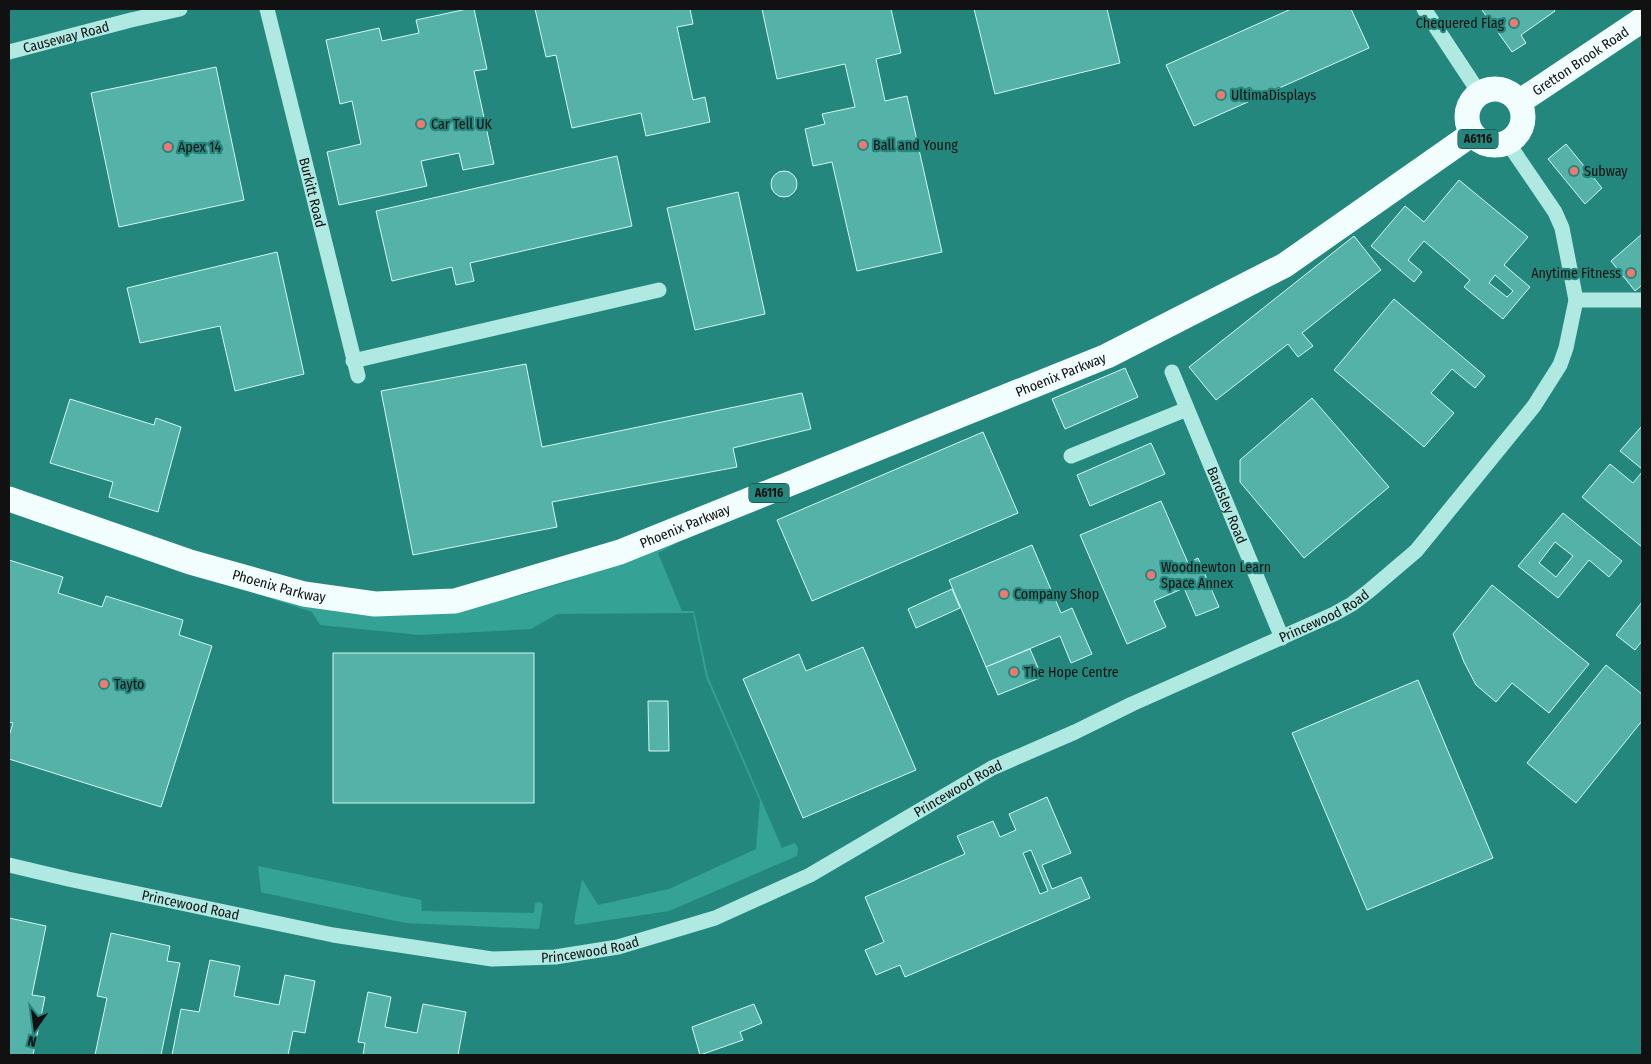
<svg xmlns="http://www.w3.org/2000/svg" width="1651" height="1064" font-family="'Fira Sans Condensed',sans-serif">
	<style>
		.green { fill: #35a296 }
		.building { fill: #54b2a8; stroke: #d3f7f3; fill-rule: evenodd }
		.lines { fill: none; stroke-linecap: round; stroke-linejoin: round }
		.minor { stroke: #afe9e2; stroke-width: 15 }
		.primary { stroke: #f2fefd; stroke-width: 25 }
		.poi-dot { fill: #f37872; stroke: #24877d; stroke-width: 2 }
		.labels { text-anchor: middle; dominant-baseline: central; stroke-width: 4.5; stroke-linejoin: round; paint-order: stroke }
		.shield { fill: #24877d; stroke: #173431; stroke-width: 1 }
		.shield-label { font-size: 12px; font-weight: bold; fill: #111 }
		.poi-label { font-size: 14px; fill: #111; stroke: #24877d; text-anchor: start }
		.street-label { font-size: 14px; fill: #111; stroke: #24877d }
	</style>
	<rect width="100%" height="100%" fill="#24877d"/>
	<g class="green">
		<path d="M679,542L658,553L682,611H694L708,677L782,848L795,843L798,848L797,856L669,911L576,925L574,922L582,879L598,905L669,889L756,849L760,801L706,677L693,613L557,614L531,629L420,635L320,625L312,612L159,562L474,606L522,595L566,582Z"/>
		<path d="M258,866L421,900L422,911L534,913L535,903L540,902L543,905L539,929L406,923L264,893L261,892Z"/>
	</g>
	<g class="building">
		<path d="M467,9H474L487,69L474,71L494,164L463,170L459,153L421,161L427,186L339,205L327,152L361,144L352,101L340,104L326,40L379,28L382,41L419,33L416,20Z"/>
		<path d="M535,9H690L693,24L677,27L693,100L705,97L710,122L646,136L641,113L572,128L556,55L546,57Z"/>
		<path d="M762,9H891L901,53L876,59L885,101L907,96L942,252L857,271L832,162L813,166L805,129L825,124L822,114L855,107L845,64L777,79Z"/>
		<path d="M974,9H1107L1120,63L995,94Z"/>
		<path d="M1291,9H1351L1369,48L1194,126L1166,65Z"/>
		<path d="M1484,9H1554L1555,11L1521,35L1526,43L1512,52L1482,10Z"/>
		<path d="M216,67L244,200L119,227L91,93Z"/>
		<path d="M1566,144L1602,188L1585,204L1548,159Z"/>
		<path d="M617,156L632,226L470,263L474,281L456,285L452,267L392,281L376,211Z"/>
		<circle cx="784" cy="184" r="13"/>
		<path d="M1459,180L1528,237L1504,265L1530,287L1503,319L1464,287L1470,280L1424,241L1408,260L1422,272L1414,282L1371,246L1405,206L1424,222ZM1495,275L1513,291L1507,297L1489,283Z"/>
		<path d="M738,192L765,314L695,330L667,208Z"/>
		<path d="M1642,234V285L1635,291L1611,261Z"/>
		<path d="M1354,236L1381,270L1302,333L1313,346L1298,357L1288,344L1216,400L1189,367Z"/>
		<path d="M277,252L304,374L235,391L220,326L140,343L127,288Z"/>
		<path d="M1394,299L1485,376L1475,388L1452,369L1431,393L1454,413L1424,447L1334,370Z"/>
		<path d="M526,364L542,447L802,393L811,429L733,448L737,467L552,502L557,527L413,555L381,391Z"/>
		<path d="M1125,368L1138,397L1065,429L1052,399Z"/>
		<path d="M1312,398L1389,487L1304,558L1240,482V460Z"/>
		<path d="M70,399L154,425L156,418L181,427L158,512L109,497L113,482L50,463Z"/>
		<path d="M1641,427L1642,428V469L1620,451Z"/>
		<path d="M983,432L1018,513L812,601L777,520Z"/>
		<path d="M1151,443L1165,474L1090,506L1077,475Z"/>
		<path d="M1610,464L1633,483L1642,472V547L1582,497Z"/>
		<path d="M1161,501L1188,563L1198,558L1219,607L1196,616L1184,588L1154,601L1166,627L1127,644L1080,535Z"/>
		<path d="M1563,513L1622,561L1609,577L1589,560L1558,598L1518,566ZM1555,542L1573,556L1556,577L1539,563Z"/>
		<path d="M1032,545L1061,613L1072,608L1092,654L1071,663L1060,636L986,667L949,580Z"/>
		<path d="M9,560L63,577L58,593L102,607L106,596L183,620L179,635L212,646L161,807L9,759V736L13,723L9,722Z"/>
		<path d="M1492,585L1589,664L1549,713L1512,683L1496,702L1476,685L1464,662L1453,634Z"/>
		<path d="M952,589L960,608L916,628L908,609Z"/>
		<path d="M1642,602V641L1635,650L1616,635Z"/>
		<path d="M863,647L916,770L803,818L743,679L799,654L806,671Z"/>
		<path d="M1030,649L1042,677L998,695L986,667Z"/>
		<rect x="333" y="653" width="201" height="150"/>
		<path d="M1606,665L1642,694V721L1576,803L1527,763Z"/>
		<path d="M1418,680L1493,858L1367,910L1292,733Z"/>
		<path d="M648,701H668L669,751H649Z"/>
		<path d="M1047,797L1071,853L1042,865L1052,889L1081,877L1090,898L905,977L900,965L876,975L865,950L884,942L865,897L965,854L957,836L993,821L1000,837L1016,830L1009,814ZM1031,850L1048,891L1040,894L1023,853Z"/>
		<path d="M9,918L46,926L32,995L45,997L33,1055H9Z"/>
		<path d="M111,933L170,946L167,961L180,963L161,1055H95L107,998L97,996Z"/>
		<path d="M210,960L240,966L234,996L279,1005L285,975L315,981L305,1033L293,1031L288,1055H172L181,1009L199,1012Z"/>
		<path d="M368,992L391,997L385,1027L417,1033L423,1004L466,1012L458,1055H363L365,1043L358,1042Z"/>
		<path d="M754,1004L762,1023L740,1032L743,1040L700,1055L692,1027Z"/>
	</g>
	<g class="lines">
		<g class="minor">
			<path id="s1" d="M267,9L358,376"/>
			<path d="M1424,9L1480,94"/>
			<path id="s2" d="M9,52L131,20L180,9"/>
			<path d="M1576,300H1642"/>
			<path d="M353,361L659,290"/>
			<path id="s3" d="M1172,372L1282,638"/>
			<path d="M1071,456L1187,409"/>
			<path id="s4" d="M9,865L68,879L333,935L492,959L555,957L618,947L715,918L810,875L992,768L1075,732L1132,704L1334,614L1352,604L1369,591L1416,551L1534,406L1560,365L1566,348L1576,300L1562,228L1555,212L1508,143"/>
		</g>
		<g class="primary">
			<circle cx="1495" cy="117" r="28"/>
			<path id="s5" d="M1519,102L1642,20"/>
			<path id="s6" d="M9,499L190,562L304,594L375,604L455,601L620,552L1107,356L1285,265L1472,134"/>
		</g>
	</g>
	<g class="poi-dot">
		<circle cx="1514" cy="23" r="5"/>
		<circle cx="1221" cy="95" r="5"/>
		<circle cx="421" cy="124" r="5"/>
		<circle cx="863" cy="145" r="5"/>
		<circle cx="168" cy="147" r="5"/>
		<circle cx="1574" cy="171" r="5"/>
		<circle cx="1631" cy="273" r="5"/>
		<circle cx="1151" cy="575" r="5"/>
		<circle cx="1004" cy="594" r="5"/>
		<circle cx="1014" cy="672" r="5"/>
		<circle cx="104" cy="684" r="5"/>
	</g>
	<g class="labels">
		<g class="shield">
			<rect x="1458" y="129.5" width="40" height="19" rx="4"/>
			<rect x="749" y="483.5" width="40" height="19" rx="4"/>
		</g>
		<g class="shield-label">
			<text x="1478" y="139">A6116</text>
			<text x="769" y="493">A6116</text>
		</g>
		<g class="poi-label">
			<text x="1504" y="23" text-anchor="end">Chequered Flag</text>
			<text x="1231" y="95">UltimaDisplays</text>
			<text x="431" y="124">Car Tell UK</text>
			<text x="873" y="145">Ball and Young</text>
			<text x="178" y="147">Apex 14</text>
			<text x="1584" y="171">Subway</text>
			<text x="1621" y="273" text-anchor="end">Anytime Fitness</text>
			<text x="1161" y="567">Woodnewton Learn<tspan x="1161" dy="16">Space Annex</tspan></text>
			<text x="1014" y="594">Company Shop</text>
			<text x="1024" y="672">The Hope Centre</text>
			<text x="114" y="684">Tayto</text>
		</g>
		<g class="street-label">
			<text stroke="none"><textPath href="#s2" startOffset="59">Causeway Road</textPath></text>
			<text stroke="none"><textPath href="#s5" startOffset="74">Gretton Brook Road</textPath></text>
			<text stroke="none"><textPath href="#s1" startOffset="189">Burkitt Road</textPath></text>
			<text stroke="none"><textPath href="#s6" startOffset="1109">Phoenix Parkway</textPath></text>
			<text stroke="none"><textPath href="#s3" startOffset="144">Bardsley Road</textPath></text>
			<text stroke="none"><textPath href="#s6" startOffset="704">Phoenix Parkway</textPath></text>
			<text stroke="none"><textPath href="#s6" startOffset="284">Phoenix Parkway</textPath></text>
			<text stroke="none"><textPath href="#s4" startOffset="1401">Princewood Road</textPath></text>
			<text stroke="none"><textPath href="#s4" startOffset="996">Princewood Road</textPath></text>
			<text stroke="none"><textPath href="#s4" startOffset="186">Princewood Road</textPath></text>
			<text stroke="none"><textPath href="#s4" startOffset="591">Princewood Road</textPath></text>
		</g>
	</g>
	<rect width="1651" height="1064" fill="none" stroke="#111111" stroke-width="20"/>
	<g transform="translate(35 1029) rotate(194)" stroke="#24877d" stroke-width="4" paint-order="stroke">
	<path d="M0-4L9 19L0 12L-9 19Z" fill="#111111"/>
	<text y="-8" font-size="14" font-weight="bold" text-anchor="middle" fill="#111111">N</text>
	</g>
</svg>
